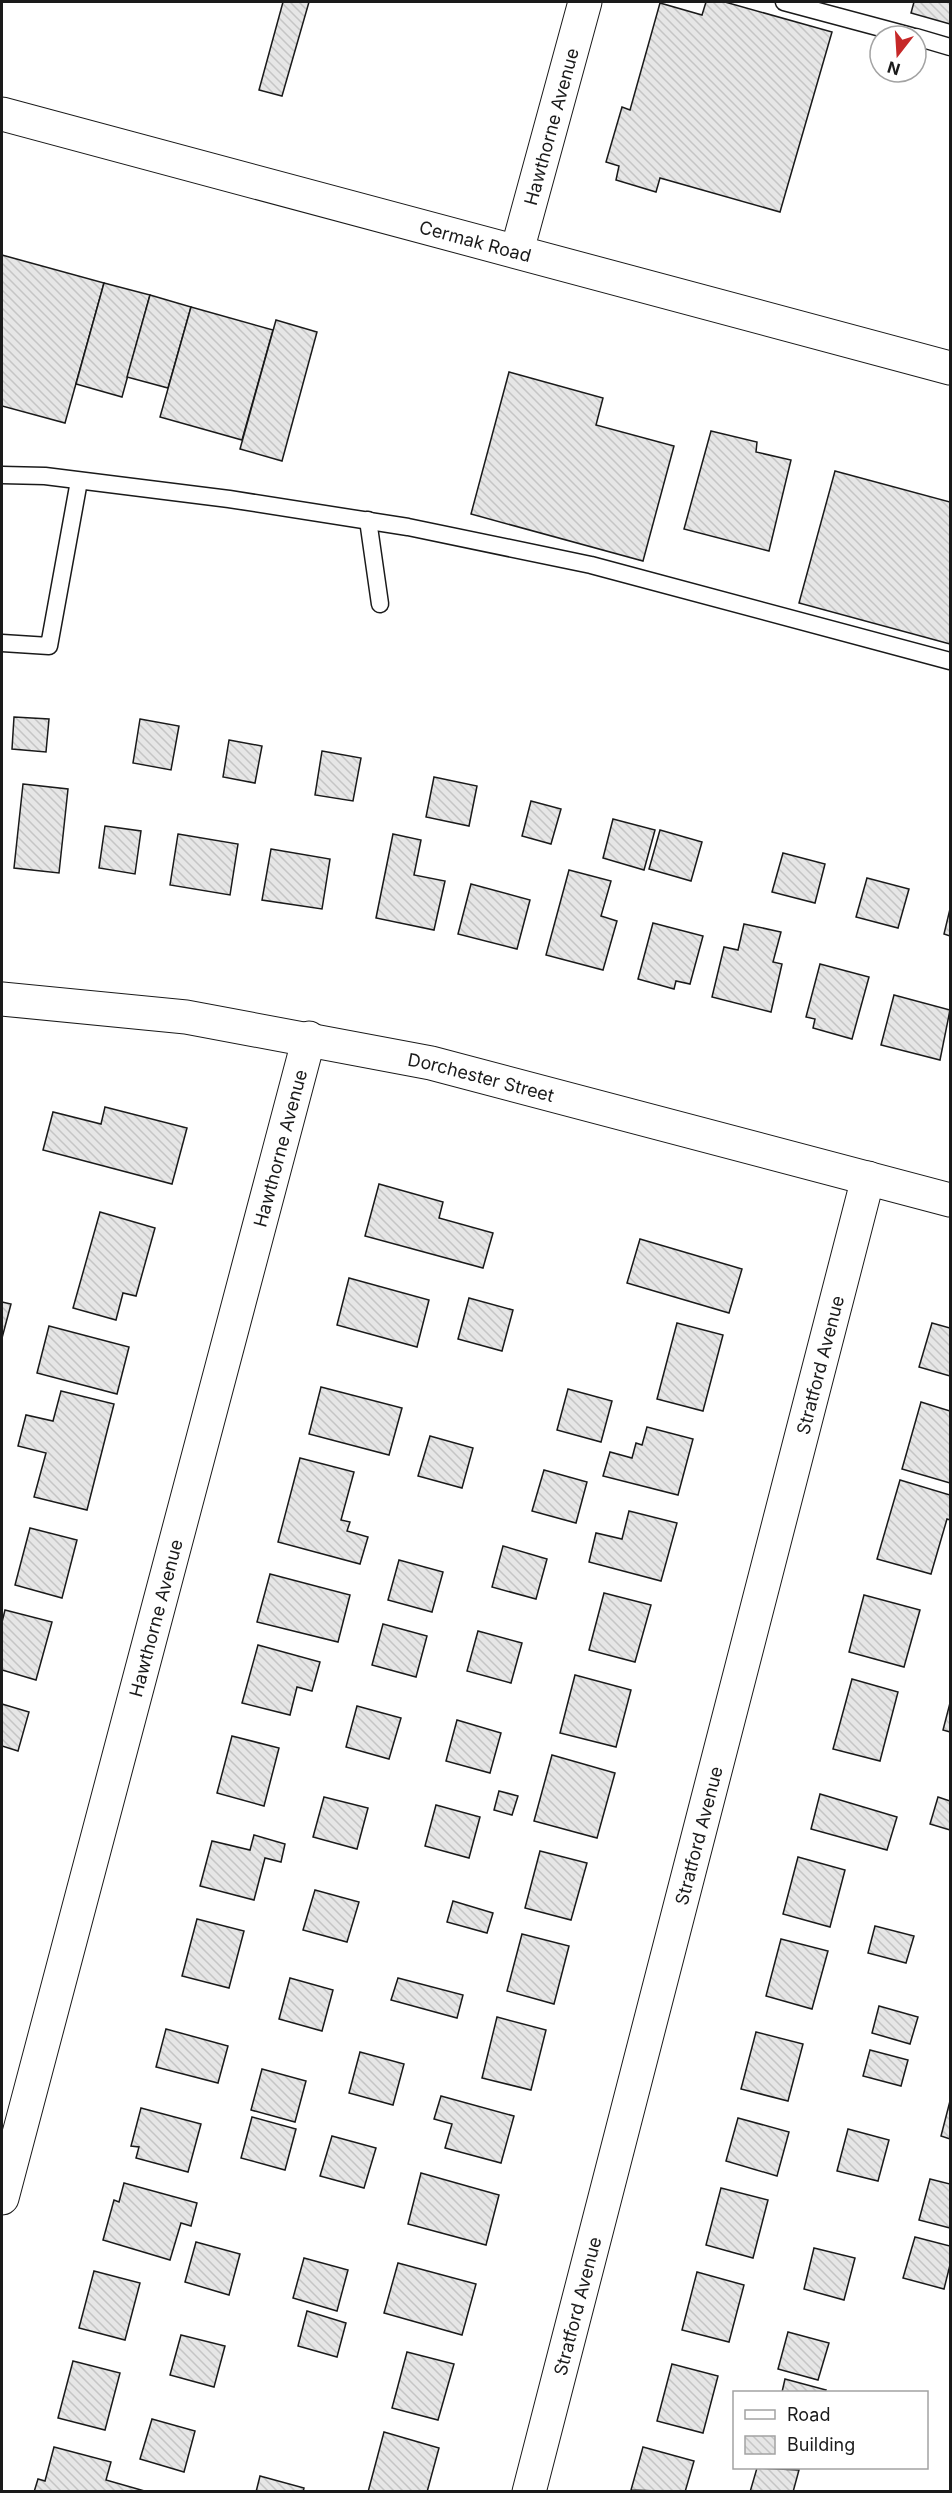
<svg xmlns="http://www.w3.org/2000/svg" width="952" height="2493" font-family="Inter,sans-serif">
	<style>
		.building { fill: url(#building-back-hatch); stroke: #1a1a1a; stroke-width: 1.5 }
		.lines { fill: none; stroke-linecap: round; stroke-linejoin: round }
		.service-casing { stroke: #1a1a1a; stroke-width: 19 }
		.minor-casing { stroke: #1a1a1a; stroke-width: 35 }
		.primary-casing { stroke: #1a1a1a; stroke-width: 35 }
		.service { stroke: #fff; stroke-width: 16 }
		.minor { stroke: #fff; stroke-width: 33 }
		.primary { stroke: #fff; stroke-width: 33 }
		.labels { text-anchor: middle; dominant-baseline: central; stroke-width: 4.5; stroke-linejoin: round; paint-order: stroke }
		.street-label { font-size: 18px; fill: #1a1a1a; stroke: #fff }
	</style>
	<defs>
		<pattern id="building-back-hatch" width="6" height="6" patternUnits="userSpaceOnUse" patternTransform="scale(1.5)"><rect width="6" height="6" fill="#e6e6e6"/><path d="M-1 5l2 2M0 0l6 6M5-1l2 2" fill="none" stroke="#c5c5c5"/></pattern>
	</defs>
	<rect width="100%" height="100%" fill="#fff"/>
	<g class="building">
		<path d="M283,2H309L282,96L259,90Z"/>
		<path d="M706,2H725L832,32L780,212L660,178L656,192L616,180L619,166L606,162L622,107L630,110L660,3L702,15Z"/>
		<path d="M914,2H950V24L911,13Z"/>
		<path d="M2,255L104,283L65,423L2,406Z"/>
		<path d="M104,283L150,295L122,397L76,384Z"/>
		<path d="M150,295L191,307L168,388L127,377Z"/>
		<path d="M191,307L273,330L242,440L160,417Z"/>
		<path d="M276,320L317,332L282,461L240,449Z"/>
		<path d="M509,372L603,398L596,425L674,446L643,561L471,514Z"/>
		<path d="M711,431L757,442L756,452L791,460L769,551L684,529Z"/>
		<path d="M835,471L950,502V644L799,603Z"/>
		<path d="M14,717L49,719L46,752L12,749Z"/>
		<path d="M140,719L179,726L171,770L133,763Z"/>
		<path d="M229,740L262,746L255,783L223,777Z"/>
		<path d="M322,751L361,758L353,801L315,795Z"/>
		<path d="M434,777L477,786L469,826L426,817Z"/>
		<path d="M23,784L68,789L59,873L14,868Z"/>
		<path d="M531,801L561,809L551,844L522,836Z"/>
		<path d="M613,819L655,830L644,870L603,858Z"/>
		<path d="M105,826L141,831L135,874L99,868Z"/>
		<path d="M660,830L702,842L691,881L649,869Z"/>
		<path d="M178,834L238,844L230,895L170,885Z"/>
		<path d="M393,834L421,840L414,875L445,881L434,930L376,918Z"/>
		<path d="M271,849L330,859L322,909L262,900Z"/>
		<path d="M783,853L825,864L815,903L772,892Z"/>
		<path d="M569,870L611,881L601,916L617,921L603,970L546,955Z"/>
		<path d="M867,878L909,889L898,928L856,917Z"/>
		<path d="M471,884L530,900L517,949L458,934Z"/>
		<path d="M950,909V936L944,934Z"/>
		<path d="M653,923L703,936L690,984L676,981L674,989L638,979Z"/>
		<path d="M744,924L781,932L773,962L782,964L771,1012L712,997L724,947L738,950Z"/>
		<path d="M820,964L869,977L852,1039L813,1028L815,1019L806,1017Z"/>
		<path d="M894,995L950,1010L940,1060L881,1045Z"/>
		<path d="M105,1107L187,1128L172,1184L43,1150L53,1112L101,1124Z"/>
		<path d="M379,1184L443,1202L439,1218L493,1233L483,1268L365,1236Z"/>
		<path d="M100,1212L155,1228L136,1296L123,1293L116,1320L73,1308Z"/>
		<path d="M640,1239L742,1269L729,1313L627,1283Z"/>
		<path d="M349,1278L429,1300L417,1347L337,1325Z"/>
		<path d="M469,1298L513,1310L502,1351L458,1339Z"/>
		<path d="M2,1302L11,1304L2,1338Z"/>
		<path d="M677,1323L723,1335L703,1411L657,1399Z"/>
		<path d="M932,1323L950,1328V1376L919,1367Z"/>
		<path d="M49,1326L129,1347L117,1394L37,1373Z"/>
		<path d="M321,1387L402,1408L389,1455L309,1434Z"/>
		<path d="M568,1389L612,1401L601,1442L557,1430Z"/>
		<path d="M61,1391L114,1404L87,1510L34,1497L46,1453L18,1446L26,1415L53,1421Z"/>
		<path d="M921,1402L950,1411V1483L902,1469Z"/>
		<path d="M647,1427L693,1439L678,1495L603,1476L610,1452L632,1458L636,1443L642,1445Z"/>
		<path d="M430,1436L473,1448L462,1488L418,1476Z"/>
		<path d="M300,1458L354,1472L341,1520L350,1522L347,1531L368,1537L360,1564L278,1542Z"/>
		<path d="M544,1470L587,1482L576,1523L532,1511Z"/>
		<path d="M900,1480L950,1495V1520L947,1519L931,1574L877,1559Z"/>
		<path d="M629,1511L677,1523L661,1581L589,1562L596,1533L622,1539Z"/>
		<path d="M30,1528L77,1540L62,1598L15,1585Z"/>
		<path d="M503,1546L547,1559L536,1599L492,1587Z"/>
		<path d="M399,1560L443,1572L432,1612L388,1600Z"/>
		<path d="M270,1574L350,1595L338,1642L257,1622Z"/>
		<path d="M604,1593L651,1605L635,1662L589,1650Z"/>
		<path d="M864,1595L920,1610L904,1667L849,1652Z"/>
		<path d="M5,1610L52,1622L36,1680L2,1670V1622Z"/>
		<path d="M383,1624L427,1636L416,1677L372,1665Z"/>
		<path d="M478,1631L522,1643L511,1683L467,1671Z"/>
		<path d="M258,1645L320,1662L312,1691L297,1687L290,1715L242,1703Z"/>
		<path d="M575,1675L631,1690L616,1747L560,1733Z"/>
		<path d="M852,1679L898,1692L880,1761L833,1749Z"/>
		<path d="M950,1703V1732L943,1730Z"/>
		<path d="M2,1704L29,1712L18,1751L2,1746Z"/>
		<path d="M357,1706L401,1718L389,1759L346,1747Z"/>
		<path d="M457,1720L501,1733L490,1773L446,1761Z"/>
		<path d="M232,1736L279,1748L264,1806L217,1793Z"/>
		<path d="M552,1755L615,1773L597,1838L534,1821Z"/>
		<path d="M499,1791L518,1796L512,1815L494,1810Z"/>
		<path d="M820,1794L897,1817L887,1850L811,1829Z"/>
		<path d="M324,1797L368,1808L357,1849L313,1837Z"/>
		<path d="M938,1797L950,1801V1830L930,1824Z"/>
		<path d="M436,1805L480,1817L469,1858L425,1846Z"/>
		<path d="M254,1835L285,1844L281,1862L265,1858L254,1900L200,1886L212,1841L250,1850Z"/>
		<path d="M540,1851L587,1863L571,1920L525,1908Z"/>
		<path d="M798,1857L845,1870L830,1927L783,1914Z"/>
		<path d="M315,1890L359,1902L347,1942L303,1930Z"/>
		<path d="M453,1901L493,1913L487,1933L447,1922Z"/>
		<path d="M197,1919L244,1931L229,1988L182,1976Z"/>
		<path d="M875,1926L914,1936L906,1963L868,1953Z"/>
		<path d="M522,1934L569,1946L554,2004L507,1991Z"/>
		<path d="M781,1939L828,1951L812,2009L766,1996Z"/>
		<path d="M290,1978L333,1990L322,2031L279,2019Z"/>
		<path d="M398,1978L463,1995L457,2018L391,2000Z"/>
		<path d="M879,2006L918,2017L910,2044L872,2033Z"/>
		<path d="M497,2017L546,2030L531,2090L482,2078Z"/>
		<path d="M166,2029L228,2046L218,2083L156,2067Z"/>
		<path d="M756,2032L803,2044L788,2101L741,2089Z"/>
		<path d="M870,2050L908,2060L901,2086L863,2076Z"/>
		<path d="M360,2052L404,2064L393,2105L349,2093Z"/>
		<path d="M262,2069L306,2081L295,2122L251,2110Z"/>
		<path d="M441,2096L514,2116L501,2163L445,2148L452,2124L434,2119Z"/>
		<path d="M950,2101V2139L941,2136Z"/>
		<path d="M141,2108L201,2124L188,2172L136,2158L139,2147L131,2146Z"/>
		<path d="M252,2117L296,2129L285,2170L241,2158Z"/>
		<path d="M738,2118L789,2132L777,2176L726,2161Z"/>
		<path d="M848,2129L889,2140L878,2181L837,2171Z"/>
		<path d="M332,2136L376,2148L364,2188L320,2176Z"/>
		<path d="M421,2173L499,2195L486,2245L408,2224Z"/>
		<path d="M930,2179L950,2184V2228L919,2220Z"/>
		<path d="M124,2183L197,2203L191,2226L181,2223L170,2260L103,2240L114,2200L119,2202Z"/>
		<path d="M721,2188L768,2200L753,2258L706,2245Z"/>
		<path d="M915,2237L950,2246V2265L944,2289L903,2278Z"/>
		<path d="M196,2242L240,2254L229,2295L185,2282Z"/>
		<path d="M814,2248L855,2258L844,2300L804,2289Z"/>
		<path d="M304,2258L348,2270L337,2311L293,2298Z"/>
		<path d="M398,2263L476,2284L462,2335L384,2313Z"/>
		<path d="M94,2271L140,2283L125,2340L79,2328Z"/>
		<path d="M697,2272L744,2285L729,2342L682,2330Z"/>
		<path d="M307,2311L346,2323L337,2357L298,2346Z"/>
		<path d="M788,2332L829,2343L818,2380L778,2369Z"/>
		<path d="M181,2335L225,2346L214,2387L170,2375Z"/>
		<path d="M407,2352L454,2364L438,2420L392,2408Z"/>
		<path d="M73,2361L120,2373L105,2430L58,2418Z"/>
		<path d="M672,2364L718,2376L703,2433L657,2421Z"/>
		<path d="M785,2379L826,2390L825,2392H782Z"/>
		<path d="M152,2419L195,2431L184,2472L140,2459Z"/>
		<path d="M384,2432L439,2448L427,2492H368Z"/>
		<path d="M54,2447L111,2462L106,2480L148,2492H34L38,2479L45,2481Z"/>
		<path d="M643,2447L694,2461L685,2492L631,2490Z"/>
		<path d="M757,2468L799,2470L793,2492H750Z"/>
		<path d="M260,2476L304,2488L303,2492H256Z"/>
	</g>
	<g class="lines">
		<g class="service-casing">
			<g id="service">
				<path d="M784,2L911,36"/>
				<path d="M916,37L950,47"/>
				<path d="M2,475L45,476L229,499L408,527L591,565L950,661"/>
				<path d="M368,520L380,604"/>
				<path d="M2,643L49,646L79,481"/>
			</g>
		</g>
		<g class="minor-casing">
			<g id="minor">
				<path id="s1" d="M517,251L585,2"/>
				<path id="s2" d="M2,999L186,1017L431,1063L950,1200"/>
				<path id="s3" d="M2,2198L309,1038"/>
				<path id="s4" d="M529,2492L868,1178"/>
			</g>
		</g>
		<g class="primary-casing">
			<g id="primary">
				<path id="s5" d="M2,114L950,368"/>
			</g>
		</g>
		<use href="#service" class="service"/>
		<use href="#minor" class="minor"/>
		<use href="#primary" class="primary"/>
	</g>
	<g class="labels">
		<g class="street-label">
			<text stroke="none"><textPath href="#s1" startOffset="129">Hawthorne Avenue</textPath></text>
			<text stroke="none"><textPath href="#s5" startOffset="490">Cermak Road</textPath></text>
			<text stroke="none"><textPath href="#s2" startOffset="486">Dorchester Street</textPath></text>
			<text stroke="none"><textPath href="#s3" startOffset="1086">Hawthorne Avenue</textPath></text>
			<text stroke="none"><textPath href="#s4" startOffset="1164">Stratford Avenue</textPath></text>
			<text stroke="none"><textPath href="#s3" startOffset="600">Hawthorne Avenue</textPath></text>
			<text stroke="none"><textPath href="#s4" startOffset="678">Stratford Avenue</textPath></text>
			<text stroke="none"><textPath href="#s4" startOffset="192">Stratford Avenue</textPath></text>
		</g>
	</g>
	<rect width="952" height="2493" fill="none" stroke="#1a1a1a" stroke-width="6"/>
	<rect x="733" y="2391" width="195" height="78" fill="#ffffff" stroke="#a3a3a3" stroke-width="1.5"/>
	<rect x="745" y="2410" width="30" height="9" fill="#ffffff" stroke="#a3a3a3" stroke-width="1.5"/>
	<text x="787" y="2421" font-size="18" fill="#1a1a1a">Road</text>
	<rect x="745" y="2436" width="30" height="18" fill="url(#building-back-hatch)" stroke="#a3a3a3" stroke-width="1.5"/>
	<text x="787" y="2451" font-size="18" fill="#1a1a1a">Building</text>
	<g transform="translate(898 54) rotate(197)"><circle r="28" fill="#ffffff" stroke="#a3a3a3" stroke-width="1.5"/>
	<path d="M0-4.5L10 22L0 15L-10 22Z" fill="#c62828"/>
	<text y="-9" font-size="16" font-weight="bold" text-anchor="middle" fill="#1a1a1a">N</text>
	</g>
</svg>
